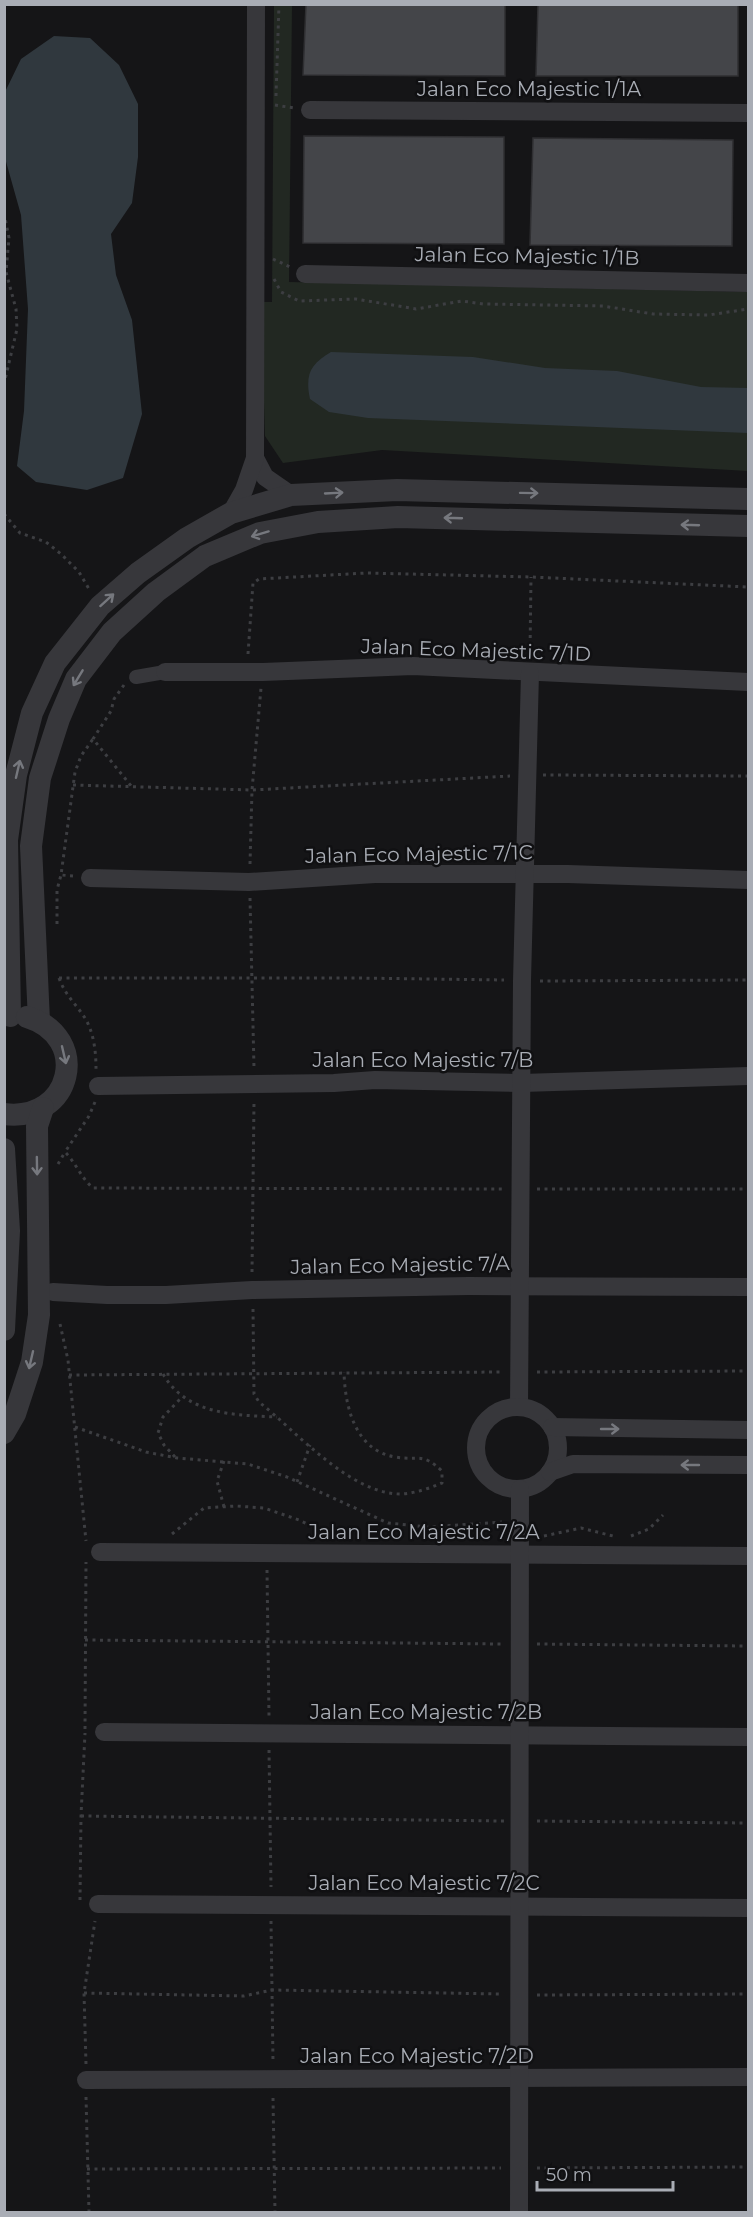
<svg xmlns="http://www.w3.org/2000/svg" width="753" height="2217" font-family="Montserrat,sans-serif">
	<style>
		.green { fill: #222822 }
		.water { fill: #30383e }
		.building { fill: #444549; stroke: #2f2f32; stroke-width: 1.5 }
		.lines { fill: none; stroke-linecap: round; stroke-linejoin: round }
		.path { stroke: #3d3e42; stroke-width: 3; stroke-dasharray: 3 4.5; stroke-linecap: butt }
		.pedestrian { stroke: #37373b; stroke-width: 14 }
		.minor { stroke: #37373b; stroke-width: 18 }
		.tertiary { stroke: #37373b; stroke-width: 22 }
		.oneway { stroke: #76787e }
		.labels { text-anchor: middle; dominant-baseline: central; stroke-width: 5; stroke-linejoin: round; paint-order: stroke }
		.street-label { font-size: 20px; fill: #a9adb5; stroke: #101012 }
	</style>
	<rect width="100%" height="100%" fill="#151517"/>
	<path class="green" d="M274,5H292L289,282L748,292V471L382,450L283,463L265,436L261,302H272Z"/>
	<g class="water">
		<path d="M54,36L90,38L119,65L138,104V157L132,203L111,234L116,275L132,320L142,414L123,478L87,490L36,482L17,466L24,411L28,309L21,215L5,158V92L21,59Z"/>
		<path d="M331,352L473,357L545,368L617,371L701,387L748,388V433L368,418L329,412L310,399C305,375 310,364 331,352Z"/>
	</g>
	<g class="building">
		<path d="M306,4H505V76L303,75Z"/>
		<path d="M538,4H738V76H536Z"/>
		<path d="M304,136L504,137V244L303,243Z"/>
		<path d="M533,138L733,140L732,246L530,245Z"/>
	</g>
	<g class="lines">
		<g class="path">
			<path d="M276,96L279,4"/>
			<path d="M275,105L294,108"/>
			<path d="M4,213L9,238L6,272L16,309L17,329L4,384"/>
			<path d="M273,259L290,267"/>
			<path d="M274,279L281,292L299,301L356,299L416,309L462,301L483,304L603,306L653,314L709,315L748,309"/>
			<path d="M4,514L20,533L46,542L61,554L79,572L89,589"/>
			<path d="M530,653L531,577"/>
			<path d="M248,654L253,583L259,579L367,573L531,577L748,587"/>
			<path d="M124,685L114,699L111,711L93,739L132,787"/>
			<path d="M543,775L748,776"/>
			<path d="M73,785L252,790L510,776"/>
			<path d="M250,864L252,790L261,688"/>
			<path d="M73,876L61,875L75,772L81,756L93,739"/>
			<path d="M250,898L254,1068"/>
			<path d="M57,924V890L61,875"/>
			<path d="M59,978C65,995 76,1004 85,1018C94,1033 96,1052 96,1069"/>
			<path d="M59,978H355L504,980"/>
			<path d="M540,981L748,980"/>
			<path d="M95,1102L89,1116L65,1152C76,1163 81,1178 93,1188L504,1189"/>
			<path d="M58,1164L65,1152"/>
			<path d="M537,1189H748"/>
			<path d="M252,1272L254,1102"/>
			<path d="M253,1309L254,1394L259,1402C297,1432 351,1495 402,1494C416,1493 430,1488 442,1483V1471C422,1452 419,1461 395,1457C355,1450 345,1407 344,1372"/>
			<path d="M60,1324L68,1360L86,1541"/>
			<path d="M537,1372L748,1371"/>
			<path d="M163,1374C187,1415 234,1415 277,1417"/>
			<path d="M69,1375L501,1372"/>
			<path d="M75,1427L146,1452L177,1458L248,1464L287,1477L388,1523L429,1527L502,1522"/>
			<path d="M175,1457L164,1445L158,1433L163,1417L182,1397"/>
			<path d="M224,1461L217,1481L224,1507"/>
			<path d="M297,1482L310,1445"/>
			<path d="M172,1534L204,1508L236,1506L264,1508L299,1520L328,1534"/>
			<path d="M544,1536L581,1528L613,1536"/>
			<path d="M631,1536L649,1529L663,1515"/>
			<path d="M267,1570L269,1716"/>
			<path d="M85,1640L503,1644"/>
			<path d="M537,1644L748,1646"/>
			<path d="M85,1729L86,1562"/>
			<path d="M269,1750L271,1887"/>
			<path d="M81,1816L504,1821"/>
			<path d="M537,1821L748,1823"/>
			<path d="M80,1900L81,1816L85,1733"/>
			<path d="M271,1921L273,2061"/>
			<path d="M84,1993L244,1996L272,1990L501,1994"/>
			<path d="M537,1995L748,1994"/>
			<path d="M86,2064L84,1993L95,1921"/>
			<path d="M86,2097L89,2212"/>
			<path d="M273,2098L275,2212"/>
			<path d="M537,2168L748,2167"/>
			<path d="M87,2169L501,2168"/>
		</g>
		<path class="pedestrian" d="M136,677L165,672"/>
		<g class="minor">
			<path d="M310,110L748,113"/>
			<path d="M305,274L748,283"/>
			<path d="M255,458L265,477L291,495"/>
			<path d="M231,513L244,490L255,458L256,4"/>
			<path d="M165,672H263L413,666L748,682"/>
			<path d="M90,878L249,882L375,874H568L748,880"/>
			<path d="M98,1086L334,1083L375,1080L522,1083L748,1076"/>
			<path d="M53,1292L107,1295H166L252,1290L468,1286L748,1287"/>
			<path d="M519,1407L522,981L530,673"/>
			<circle cx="517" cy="1448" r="41"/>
			<path d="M552,1427L748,1430"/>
			<path d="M550,1472L573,1464L748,1465"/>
			<path d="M100,1552L748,1556"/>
			<path d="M104,1732L748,1737"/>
			<path d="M98,1904L748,1908"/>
			<path d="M86,2080L748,2077"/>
			<path d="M519,2212L520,1489"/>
		</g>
		<g class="tertiary">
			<path d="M10,1016L7,840L16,775L32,713L55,663L100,606L138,573L187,538L231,513L291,495L397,490L748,499"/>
			<path d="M39,1021L31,846L40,778L59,719L76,679L112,632L156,592L205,556L260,533L318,522L398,517L748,526"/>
			<path d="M4,1114C72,1123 92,1037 27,1017"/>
			<path d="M4,1149L9,1231L4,1330"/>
			<path d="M4,1433L15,1414L32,1362L39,1315L37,1126L43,1108"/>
		</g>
	</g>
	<defs><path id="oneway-shaft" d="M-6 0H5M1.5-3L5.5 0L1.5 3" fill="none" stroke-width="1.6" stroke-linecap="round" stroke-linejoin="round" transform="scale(1.5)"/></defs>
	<g class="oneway">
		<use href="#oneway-shaft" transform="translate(334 493) rotate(-3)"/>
		<use href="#oneway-shaft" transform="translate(529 493) rotate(1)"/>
		<use href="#oneway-shaft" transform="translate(453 518) rotate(-178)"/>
		<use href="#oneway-shaft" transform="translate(690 525) rotate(-178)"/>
		<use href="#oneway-shaft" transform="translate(260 534) rotate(163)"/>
		<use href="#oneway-shaft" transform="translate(107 600) rotate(-42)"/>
		<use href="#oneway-shaft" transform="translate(78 678) rotate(121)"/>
		<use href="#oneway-shaft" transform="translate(18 769) rotate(-77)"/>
		<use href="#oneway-shaft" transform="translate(64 1055) rotate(77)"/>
		<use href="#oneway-shaft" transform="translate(37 1166) rotate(89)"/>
		<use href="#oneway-shaft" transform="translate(31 1360) rotate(103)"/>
		<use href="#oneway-shaft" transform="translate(610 1429)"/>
		<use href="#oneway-shaft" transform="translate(690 1465) rotate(-180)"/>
	</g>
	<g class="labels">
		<g class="street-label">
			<text x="529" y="89">Jalan Eco Majestic 1/1A</text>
			<text transform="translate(527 256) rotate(1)">Jalan Eco Majestic 1/1B</text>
			<text transform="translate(476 650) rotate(2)">Jalan Eco Majestic 7/1D</text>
			<text transform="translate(419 854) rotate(-1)">Jalan Eco Majestic 7/1C</text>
			<text x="423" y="1060">Jalan Eco Majestic 7/B</text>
			<text transform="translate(400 1265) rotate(-1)">Jalan Eco Majestic 7/A</text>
			<text x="424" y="1532">Jalan Eco Majestic 7/2A</text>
			<text x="426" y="1712">Jalan Eco Majestic 7/2B</text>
			<text x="424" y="1883">Jalan Eco Majestic 7/2C</text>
			<text x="417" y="2056">Jalan Eco Majestic 7/2D</text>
		</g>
	</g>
	<rect width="753" height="2217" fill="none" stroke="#a9adb5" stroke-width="12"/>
	<path d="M537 2181v9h136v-9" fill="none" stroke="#a9adb5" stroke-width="3"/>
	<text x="546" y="2181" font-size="18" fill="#a9adb5" stroke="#101012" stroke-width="4.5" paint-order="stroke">50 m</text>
</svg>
